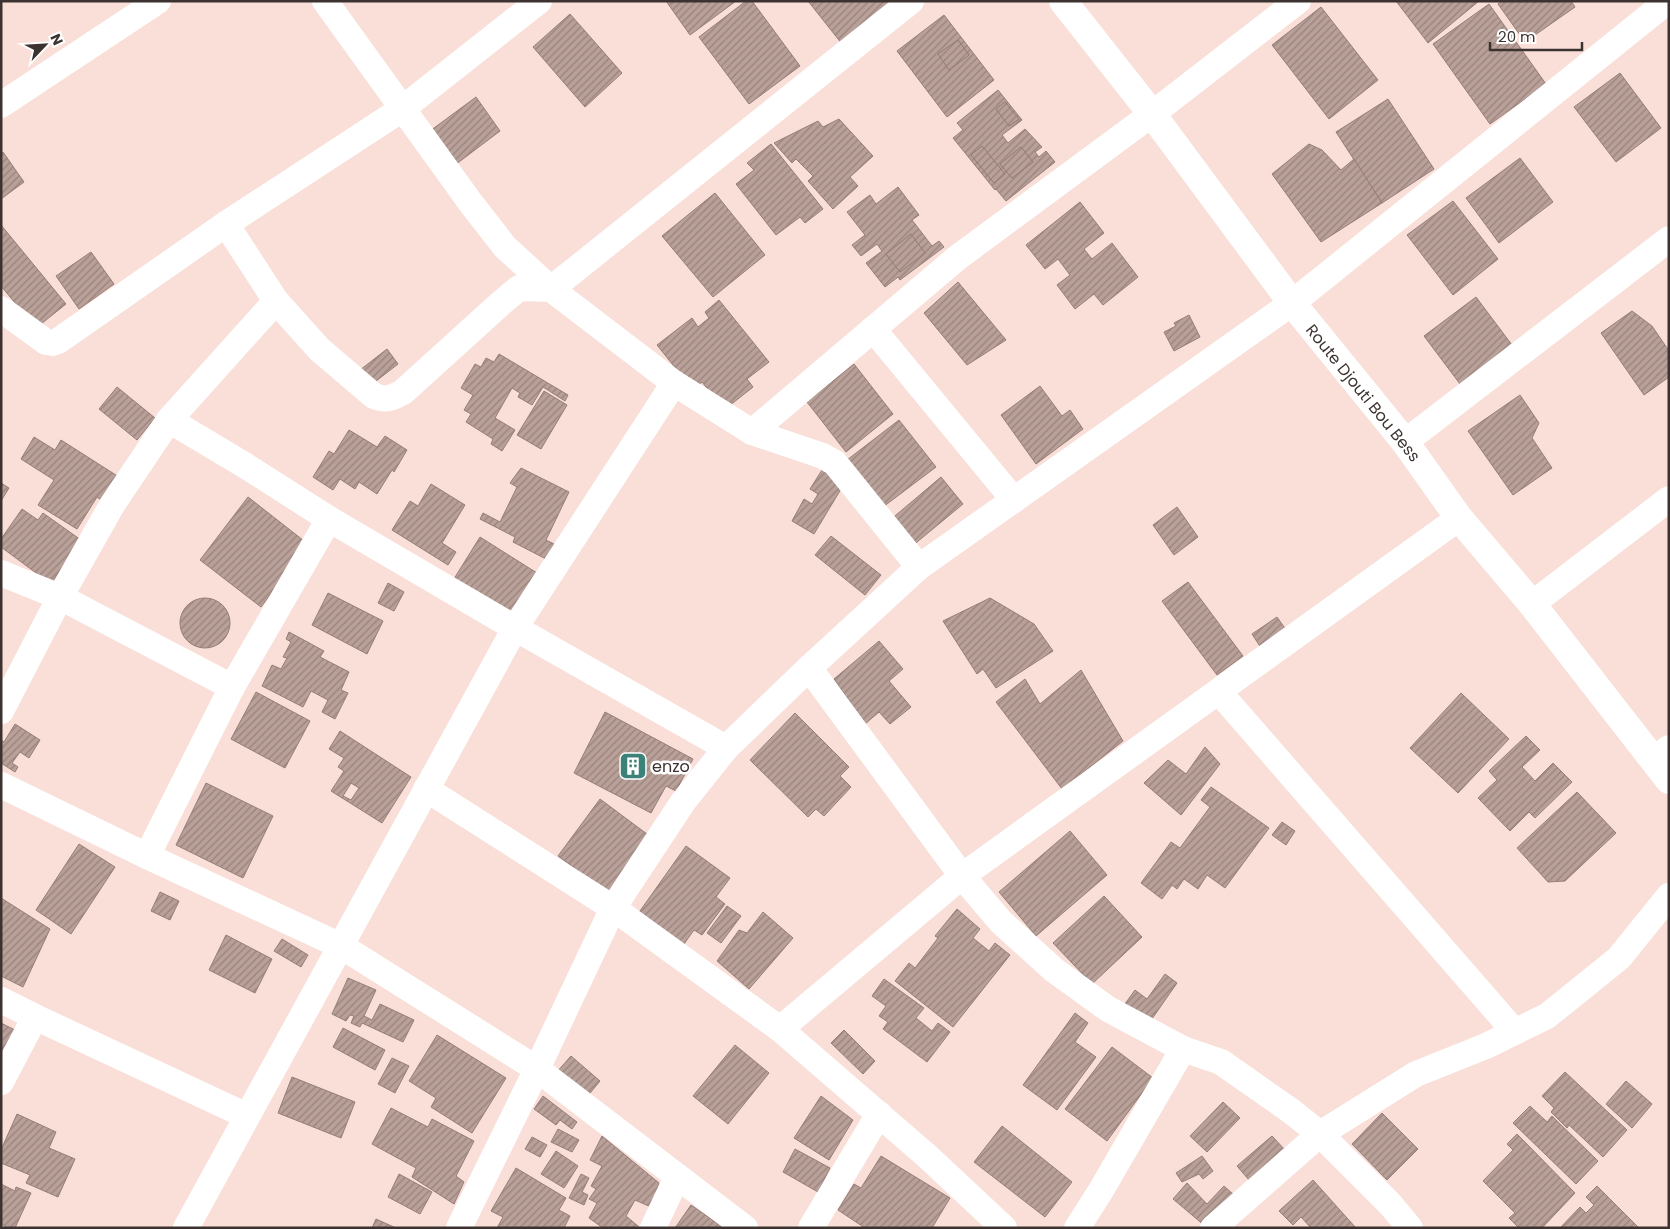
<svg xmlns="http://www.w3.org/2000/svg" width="1670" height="1229" font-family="Poppins,sans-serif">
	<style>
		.building { fill: url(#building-hatch); stroke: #967e78; fill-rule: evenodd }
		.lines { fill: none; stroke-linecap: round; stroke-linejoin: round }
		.minor { stroke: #fff; stroke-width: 26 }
		.secondary { stroke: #fff; stroke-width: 28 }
		.labels { text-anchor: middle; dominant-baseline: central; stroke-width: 5; stroke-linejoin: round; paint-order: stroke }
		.street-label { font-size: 16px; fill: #3c3230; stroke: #fff }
		.poi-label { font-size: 16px; fill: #3c3230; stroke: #fff; text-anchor: start }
	</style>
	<defs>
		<pattern id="building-hatch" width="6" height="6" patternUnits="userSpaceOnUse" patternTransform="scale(1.25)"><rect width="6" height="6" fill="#b9a099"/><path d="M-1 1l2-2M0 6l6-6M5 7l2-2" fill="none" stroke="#98837d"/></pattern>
	</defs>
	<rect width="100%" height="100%" fill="#f9dfd8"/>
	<g class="building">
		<path d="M666,1H736L690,35Z"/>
		<path d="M746,1H752L800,66L749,104L699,37Z"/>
		<path d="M808,1H906L846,49Z"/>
		<path d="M1396,1H1479L1428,43Z"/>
		<path d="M1502,1H1571L1575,7L1525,42L1498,4Z"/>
		<path d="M1489,4L1546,84L1490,124L1433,44Z"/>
		<path d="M1321,7L1378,80L1329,119L1272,45Z"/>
		<path d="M570,14L622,73L585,107L533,47Z"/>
		<path d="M944,15L994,80L947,117L897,51ZM958,40L969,55L949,70L938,54Z"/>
		<path d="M958,40L969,55L949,70L938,54Z"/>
		<path d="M1620,73L1661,128L1616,162L1574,107Z"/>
		<path d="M998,90L1022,120L1002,135L1008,143L1025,129L1042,147L1035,152L1039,157L1046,151L1055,162L1006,201L996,189L995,190L953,138L963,130L957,123ZM1005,102L1019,119L1009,126L996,109ZM982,146L1005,174L994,183L971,155ZM1021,147L1033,162L1012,178L1000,164Z"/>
		<path d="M476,97L500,131L455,165L430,131Z"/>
		<path d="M1388,99L1434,169L1382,203L1336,132Z"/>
		<path d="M1005,102L1019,119L1009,126L996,109Z"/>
		<path d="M839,119L873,156L850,177L858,186L833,209L808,181L813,176L796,159L792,163L774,143L818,121L823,127Z"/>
		<path d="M771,144L823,209L805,223L800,217L776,235L736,184L754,170L747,163Z"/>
		<path d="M1309,144L1322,150L1341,170L1354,159L1382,203L1321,242L1272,174Z"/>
		<path d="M982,146L1005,174L994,183L971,155Z"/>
		<path d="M1021,147L1033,162L1012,178L1000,164Z"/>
		<path d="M3,152L24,182L1,199V153Z"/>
		<path d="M1520,158L1553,202L1499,243L1466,198Z"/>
		<path d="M898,187L919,215L912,220L932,246L939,241L944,247L900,280L898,277L885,287L866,263L882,251L877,244L861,256L852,245L865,235L847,212L870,195L876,204ZM911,234L925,253L900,272L886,254Z"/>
		<path d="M715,193L765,255L713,297L662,236Z"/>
		<path d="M1453,201L1498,259L1453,295L1407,235Z"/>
		<path d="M1080,202L1104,233L1084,249L1092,259L1112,243L1138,277L1103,305L1094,294L1075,309L1057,285L1070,275L1058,259L1045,269L1026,245Z"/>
		<path d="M1,225L66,304L36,328L1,286Z"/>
		<path d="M911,234L925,253L900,272L886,254Z"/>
		<path d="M91,252L114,284L79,309L56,276Z"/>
		<path d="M958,282L1006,340L967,365L924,313Z"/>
		<path d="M1476,297L1515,349L1463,388L1424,336Z"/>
		<path d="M719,300L769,362L747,379L753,387L724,410L702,382L693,390L657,345L692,318L698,327L709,318L705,312Z"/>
		<path d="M1632,311L1652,326L1669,351V377L1644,395L1601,333Z"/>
		<path d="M1189,315L1200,337L1174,351L1164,332L1176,326L1174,323Z"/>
		<path d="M387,349L398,364L371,385L360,370Z"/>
		<path d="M499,354L568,395L565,401L543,387L532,405L518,397L520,393L512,388L495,418L515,430L502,451L491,444L493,439L466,422L471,414L464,410L473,395L461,388L475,364L481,367L486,358L494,362Z"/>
		<path d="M854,364L893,414L846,452L807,402Z"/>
		<path d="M1040,386L1062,416L1070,410L1083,429L1036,464L1001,415Z"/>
		<path d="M117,387L155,418L137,440L99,409Z"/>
		<path d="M544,391L567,405L541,449L517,435Z"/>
		<path d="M1520,395L1539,423L1532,438L1552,468L1513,495L1468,431Z"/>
		<path d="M899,420L936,467L883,507L847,460Z"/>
		<path d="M349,430L377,447L385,436L407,450L394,472L392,470L377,494L359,482L355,489L340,479L333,490L313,477L329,451L334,454Z"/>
		<path d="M34,437L55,450L61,440L119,477L104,502L97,497L77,529L38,505L54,480L21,459Z"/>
		<path d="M521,468L569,492L546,540L554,544L546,559L513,542L515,537L480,519L483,513L500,522L517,487L510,483Z"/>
		<path d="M822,470L844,484L814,534L792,521L804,499L812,504L818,494L810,489Z"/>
		<path d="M941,477L963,504L911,547L889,521Z"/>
		<path d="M1,483L9,488L1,501Z"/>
		<path d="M431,484L465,505L442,543L456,552L448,565L392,530L410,501L418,506Z"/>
		<path d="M248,497L308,544L261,607L200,560Z"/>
		<path d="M1177,507L1198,537L1174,555L1153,525Z"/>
		<path d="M22,509L38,520L43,513L81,540L51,584L1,547V539Z"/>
		<path d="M831,536L881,575L865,595L815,555Z"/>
		<path d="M480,537L537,573L509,618L452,582Z"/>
		<path d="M1188,582L1243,656L1217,675L1162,601Z"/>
		<path d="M388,583L404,592L394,611L378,603Z"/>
		<path d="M328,593L383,621L367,654L312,625Z"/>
		<path d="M990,598L1034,624L1053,651L996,688L983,669L977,674L943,621Z"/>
		<circle cx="205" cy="623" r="25"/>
		<path d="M1277,617L1289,634L1263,651L1252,634Z"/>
		<path d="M289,632L324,651L320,657L349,672L341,690L348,693L335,719L322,712L328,700L311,691L303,707L262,686L272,665L281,669L287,658L283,657L291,642L286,639Z"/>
		<path d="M879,641L903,669L889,681L911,707L890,724L879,712L865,724L834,679Z"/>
		<path d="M1081,670L1123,741L1062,789L996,702L1025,679L1040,704Z"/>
		<path d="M256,692L310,721L285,768L231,739Z"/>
		<path d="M1461,693L1509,739L1458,793L1410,748Z"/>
		<path d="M605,712L693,759L676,791L666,786L651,813L574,773Z"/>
		<path d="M795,713L849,767L840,776L851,787L824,816L816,809L808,817L750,760Z"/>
		<path d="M15,724L40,740L29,758L20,752L12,763L18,767L15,772L1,763V740L4,742Z"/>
		<path d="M340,731L411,777L382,823L331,791L344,771L338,767L344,758L329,749ZM351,783L359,788L351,800L343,796Z"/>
		<path d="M1526,736L1540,750L1522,767L1535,781L1553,763L1572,782L1535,818L1529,812L1510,831L1478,798L1497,780L1489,771Z"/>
		<path d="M1205,747L1220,764L1181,815L1144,783L1168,760L1186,774Z"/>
		<path d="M206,783L273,816L243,878L176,845Z"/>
		<path d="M1211,787L1269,828L1225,888L1207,875L1198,889L1184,879L1177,889L1172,885L1162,899L1141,883L1171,842L1180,848L1210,807L1201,800Z"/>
		<path d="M1577,792L1616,833L1565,881L1548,882L1517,848Z"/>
		<path d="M600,799L655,840L614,897L558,856Z"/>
		<path d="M1282,822L1295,831L1286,845L1272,835Z"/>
		<path d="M1070,831L1107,875L1036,936L999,892Z"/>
		<path d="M79,844L115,867L71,934L36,910Z"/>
		<path d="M686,846L730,878L716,897L725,904L702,935L694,930L679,951L635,918Z"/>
		<path d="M160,892L179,901L170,920L151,911Z"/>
		<path d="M1104,896L1142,937L1092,984L1053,943Z"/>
		<path d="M1,898L50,929L23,987L1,976Z"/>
		<path d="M727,906L741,916L721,943L707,933Z"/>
		<path d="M957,909L980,929L973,938L989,951L995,943L1010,955L953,1027L895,981L909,963L915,968L938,938L935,936Z"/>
		<path d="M763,912L793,938L749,989L717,961L739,930L747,933Z"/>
		<path d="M226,935L272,959L255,993L209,970Z"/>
		<path d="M282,939L308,955L301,967L274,951Z"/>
		<path d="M1165,974L1177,983L1147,1026L1122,1008L1135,990L1147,999Z"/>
		<path d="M348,978L376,990L364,1016L372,1020L380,1004L414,1020L403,1042L362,1023L360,1027L351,1023L354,1016L350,1015L346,1021L332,1014Z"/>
		<path d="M884,979L924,1008L916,1018L932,1031L938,1023L950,1032L927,1062L883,1029L888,1022L879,1016L886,1006L872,996Z"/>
		<path d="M1075,1013L1088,1023L1075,1042L1096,1057L1057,1110L1023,1085Z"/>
		<path d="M1,1023L15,1030L1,1056Z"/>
		<path d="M343,1028L385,1050L375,1070L333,1047Z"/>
		<path d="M844,1030L875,1061L863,1074L831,1043Z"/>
		<path d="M437,1035L506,1078L472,1133L431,1107L436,1098L409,1081Z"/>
		<path d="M735,1045L769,1073L728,1124L693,1096Z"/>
		<path d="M1112,1047L1153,1078L1107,1141L1065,1109Z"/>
		<path d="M571,1056L600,1081L586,1098L556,1073Z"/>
		<path d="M392,1058L409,1066L395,1093L378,1084Z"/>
		<path d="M1565,1072L1627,1130L1603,1157L1569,1125L1567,1128L1551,1112L1554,1108L1542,1096Z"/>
		<path d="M292,1077L355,1102L341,1138L278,1113Z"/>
		<path d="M1626,1081L1652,1104L1632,1128L1606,1104Z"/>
		<path d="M543,1096L577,1122L572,1129L560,1120L556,1125L534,1109Z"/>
		<path d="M821,1096L853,1120L829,1160L794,1138Z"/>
		<path d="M1223,1102L1240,1118L1207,1152L1190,1136Z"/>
		<path d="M1530,1106L1547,1122L1552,1116L1598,1161L1576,1184L1513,1123Z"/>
		<path d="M391,1108L428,1127L432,1119L474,1141L456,1176L464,1182L454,1204L412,1177L416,1168L372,1144Z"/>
		<path d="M1382,1113L1418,1149L1387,1180L1352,1144Z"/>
		<path d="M17,1114L56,1132L49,1148L75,1159L58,1197L26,1183L30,1175L1,1163V1150Z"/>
		<path d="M1002,1126L1072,1182L1045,1217L974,1162Z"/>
		<path d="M558,1129L579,1140L572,1152L551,1142Z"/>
		<path d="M1517,1134L1575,1193L1542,1228H1519L1509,1218L1515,1213L1483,1181L1513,1150L1507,1144Z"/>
		<path d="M602,1136L659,1183L651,1207L635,1200L626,1216L638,1226V1228H603L589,1218L597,1203L589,1199L596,1189L591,1186L602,1166L590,1160Z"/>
		<path d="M1272,1136L1285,1150L1249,1180L1237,1166Z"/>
		<path d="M532,1137L547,1145L540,1157L525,1149Z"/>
		<path d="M795,1149L830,1168L818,1192L783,1172Z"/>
		<path d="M556,1151L578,1166L564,1188L541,1174Z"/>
		<path d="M881,1156L950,1198L932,1228H865L838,1210L854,1184L861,1188Z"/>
		<path d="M1202,1156L1213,1171L1203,1179L1199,1174L1182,1182L1176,1173Z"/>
		<path d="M516,1168L566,1198L559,1210L570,1216L564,1228H497L503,1217L491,1211Z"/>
		<path d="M399,1174L432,1192L420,1214L388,1197Z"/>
		<path d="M581,1174L589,1178L582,1192L588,1195L584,1205L569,1198Z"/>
		<path d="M1313,1180L1356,1228H1311L1301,1217L1293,1225L1279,1211Z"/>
		<path d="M1187,1183L1207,1204L1224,1186L1234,1195L1205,1226L1173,1199Z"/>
		<path d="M1,1184L15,1191L16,1187L31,1193L15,1228H8L1,1224Z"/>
		<path d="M1597,1186L1639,1228H1560L1580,1207L1586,1213L1594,1205L1586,1197Z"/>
		<path d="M691,1205L721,1226L720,1228H675Z"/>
		<path d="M376,1219L396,1228H372Z"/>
	</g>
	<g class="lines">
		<g class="minor">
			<path d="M325,1L470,202L505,247L551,289L674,383L752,432L823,456L835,463L919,567"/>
			<path d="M1,105L158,1"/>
			<path d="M226,224L276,301L319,349L374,396C386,401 392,398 403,392L500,304L519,288L551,289L911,1"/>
			<path d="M1,309L46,342L53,343L58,341L226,224L402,109L539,1"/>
			<path d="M873,329L1014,500"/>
			<path d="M169,420L246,466L329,519L515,628L726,748"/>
			<path d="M752,432L957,258L1152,114L1298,1"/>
			<path d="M1405,442L1669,239"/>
			<path d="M1,573L60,597L232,687"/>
			<path d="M1532,604L1669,499"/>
			<path d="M809,668L962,876L1001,922L1054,970L1108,1009L1183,1049L1221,1062L1291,1111L1320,1134L1390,1204L1410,1228"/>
			<path d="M1219,692L1515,1032"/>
			<path d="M1,711L60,597L112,505L169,420L276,301"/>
			<path d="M1653,760L1669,748"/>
			<path d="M1,785L147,856L341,946L537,1069L745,1228"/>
			<path d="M426,789L613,908L780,1029L927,1156L1004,1228"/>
			<path d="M147,856L232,687L329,519"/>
			<path d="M1,1000L35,1017L247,1116"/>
			<path d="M780,1029L962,876L1459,518"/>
			<path d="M1,1082L35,1017"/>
			<path d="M186,1228L515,628L674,383"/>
			<path d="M459,1228L537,1069L613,908L683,802L726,748L809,668L919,567L1292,303L1668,1"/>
			<path d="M653,1228L677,1177"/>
			<path d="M811,1228L879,1114"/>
			<path d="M1077,1228L1100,1192L1183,1049"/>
			<path d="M1213,1228L1320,1134L1416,1074L1486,1046L1547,1016L1619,958L1669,896"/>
		</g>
		<path class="secondary" d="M1063,1L1152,114L1292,303L1405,442L1459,518L1532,604L1669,780"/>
	</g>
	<defs>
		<g id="building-square" transform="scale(1.4375)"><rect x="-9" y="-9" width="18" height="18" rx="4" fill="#3c8279" stroke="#fff"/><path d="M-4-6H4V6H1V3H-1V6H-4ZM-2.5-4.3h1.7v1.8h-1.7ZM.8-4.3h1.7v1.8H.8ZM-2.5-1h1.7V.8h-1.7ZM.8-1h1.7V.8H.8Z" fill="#fff"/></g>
	</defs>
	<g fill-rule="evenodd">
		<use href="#building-square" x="633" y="766"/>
	</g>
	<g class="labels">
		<g class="street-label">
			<text transform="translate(1363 393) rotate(51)">Route Djouti Bou Bess</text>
		</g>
		<g class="poi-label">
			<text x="652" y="766">enzo</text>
		</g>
	</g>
	<rect width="1670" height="1229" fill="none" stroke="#3c3230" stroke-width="5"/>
	<g transform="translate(45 45) rotate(65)" stroke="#ffffff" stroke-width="4" paint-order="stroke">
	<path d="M0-4L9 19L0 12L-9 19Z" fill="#3c3230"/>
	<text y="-8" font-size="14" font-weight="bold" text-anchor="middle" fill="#3c3230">N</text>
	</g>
	<path d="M1490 42v8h92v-8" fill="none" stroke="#3c3230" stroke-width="2.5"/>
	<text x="1498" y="42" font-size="15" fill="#3c3230" stroke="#ffffff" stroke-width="4" paint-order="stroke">20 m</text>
</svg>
